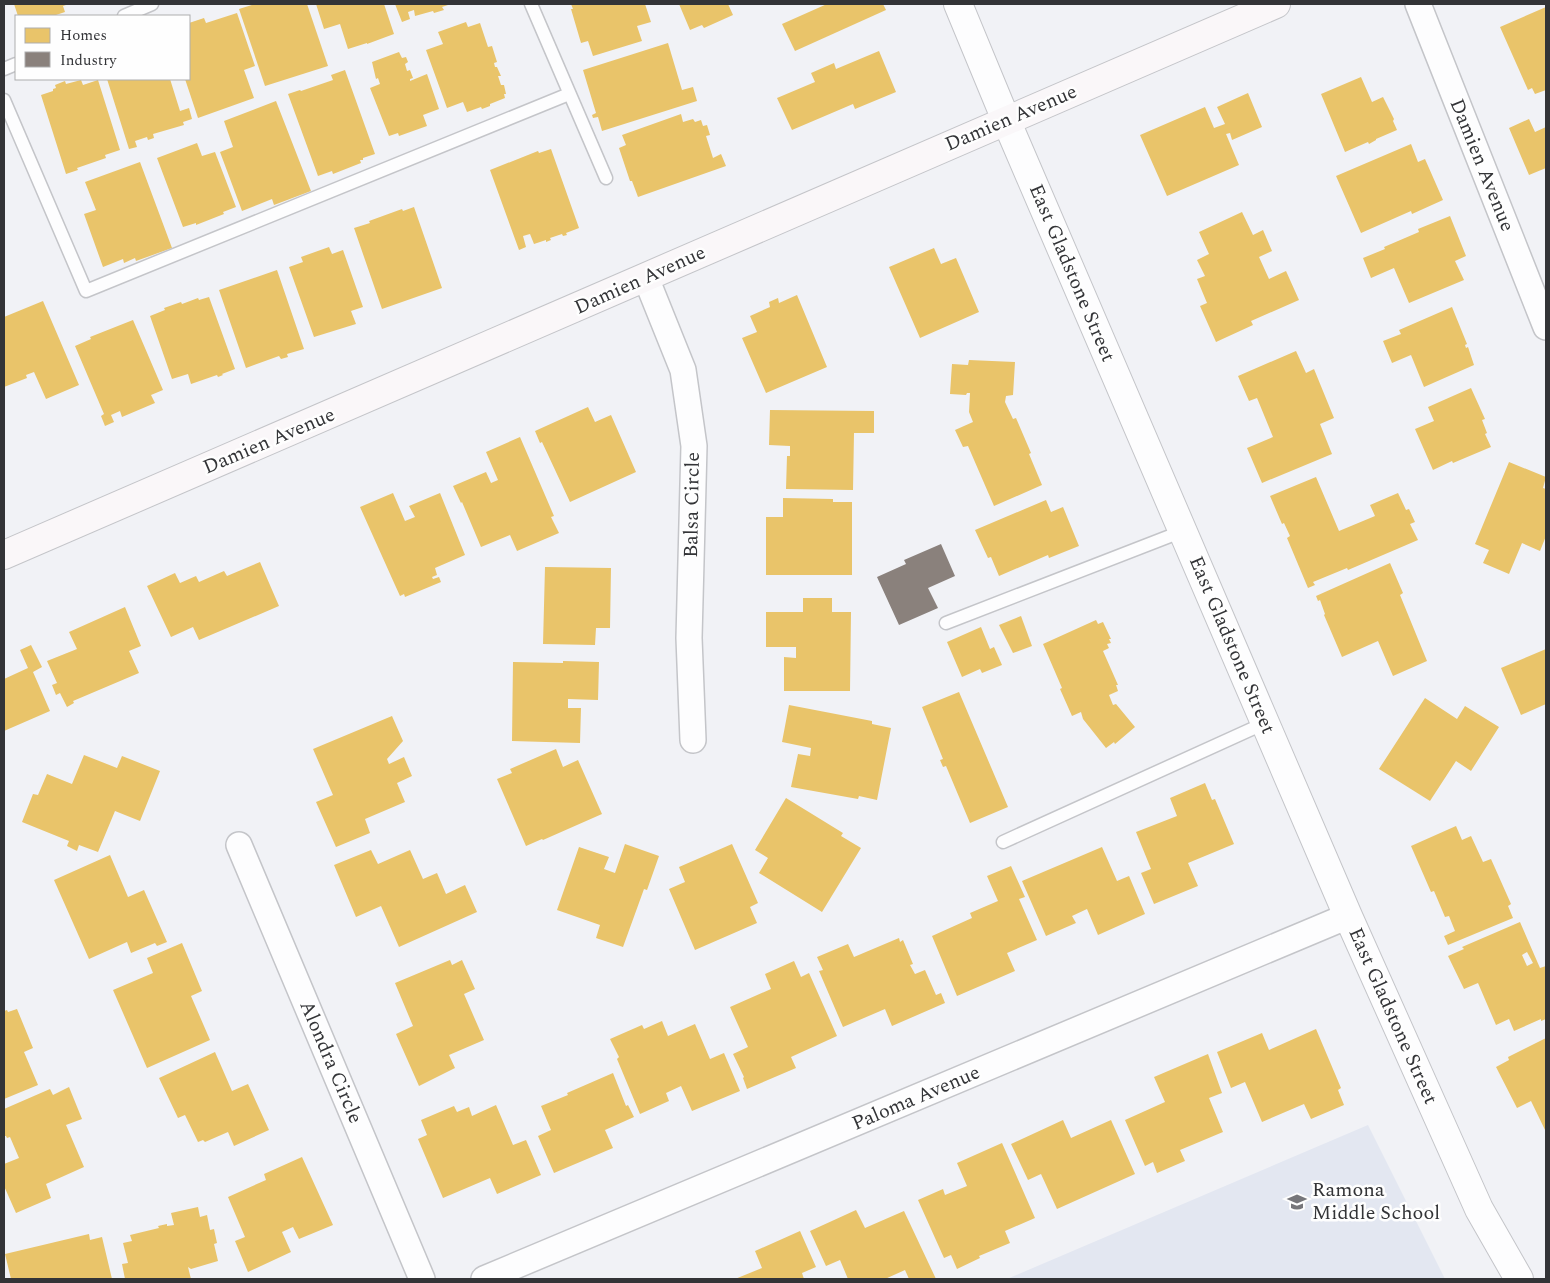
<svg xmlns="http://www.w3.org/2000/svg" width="1550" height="1283" font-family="Spectral,serif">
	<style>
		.built { fill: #e3e7f1 }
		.homes { fill: #e9c46a; fill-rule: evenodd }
		.industry { fill: #8a817c }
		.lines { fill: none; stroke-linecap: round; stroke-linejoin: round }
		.service-casing { stroke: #c4c5c9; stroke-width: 15 }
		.minor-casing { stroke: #c4c5c9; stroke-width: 28 }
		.tertiary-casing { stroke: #c4c5c9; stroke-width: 30 }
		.secondary-casing { stroke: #c4c5c9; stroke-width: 30 }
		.service { stroke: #fdfdfe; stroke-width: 12 }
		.minor { stroke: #fdfdfe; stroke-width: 25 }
		.tertiary { stroke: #fdfdfe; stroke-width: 28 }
		.secondary { stroke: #faf7f9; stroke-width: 28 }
		.labels { text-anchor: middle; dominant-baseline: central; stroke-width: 5; stroke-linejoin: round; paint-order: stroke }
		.street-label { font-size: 20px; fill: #333437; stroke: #fefefe }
		.poi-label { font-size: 20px; fill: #333437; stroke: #fefefe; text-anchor: start }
	</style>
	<rect width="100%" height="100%" fill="#f1f2f6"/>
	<path class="built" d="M1368,1125L1445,1279H1007Z"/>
	<g class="homes">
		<path d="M14,4H69L63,6L65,12L53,16H18Z"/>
		<path d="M255,4H307L328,66L265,86L239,9Z"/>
		<path d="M316,4H384L394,34L367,44V43L348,49L340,24L324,29Z"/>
		<path d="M395,4H451L442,7L444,10L434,13L433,11L415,16L414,10L408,12L410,19L402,22Z"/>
		<path d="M571,4H645L651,22L637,26L642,41L593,56L588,41L581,43L571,9H573Z"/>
		<path d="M679,4H728L733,15L704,28L702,25L690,30Z"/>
		<path d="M827,4H883L886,10L795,51L782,24Z"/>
		<path d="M1546,7V90L1535,94L1532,88L1528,90L1500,27Z"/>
		<path d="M237,13L255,66L244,70L254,98L198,118L185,79H189V23L204,18L206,23Z"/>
		<path d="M466,22L468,27L480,23L488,47L492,46L497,62L494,63L495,67H497L501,76H498L501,85H504L506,94H504L505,98L490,104V106L482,109L481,107L467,112L463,102L447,108L426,50L443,44L438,32Z"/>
		<path d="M668,43L682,90L693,87L697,101L602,131L598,117L593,118L592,115L596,113L583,70Z"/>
		<path d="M879,51L896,92L855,109L853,104L792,130L777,98L815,82L811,73L834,63L836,69Z"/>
		<path d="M399,52L402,58L406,57L408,62L405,64L407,71L410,70L413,78L410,79V81L427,74L439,109L423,115L427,126L399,136L398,133L389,136L370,88L380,84L378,78L376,79L372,62Z"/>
		<path d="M345,70L375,154L363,158V160H360L361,163L333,174L332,171L318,176L288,94L300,90L301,91L333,80L331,75Z"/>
		<path d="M1361,77L1372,102L1383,97L1394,119L1393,121L1397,130L1376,139V140L1369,144L1368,142L1345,152L1321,94Z"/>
		<path d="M107,79H170L180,111L189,108L192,119L183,122L184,125L153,134L154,138L148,140L147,137L135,141L137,147L129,149Z"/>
		<path d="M81,80L83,85L98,80L120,150L105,155L106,158L77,168L78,170L66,174L41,95L53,91V89L56,88L55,85L65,81L66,84Z"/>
		<path d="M1248,93L1262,127L1232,140L1230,133L1226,134L1239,165L1167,196L1140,135L1205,107L1214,128L1225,124L1217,107Z"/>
		<path d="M276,101L311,191L274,205L272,199L242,211L220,152L233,147L224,121Z"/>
		<path d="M681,114L683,122L693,119L695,122L701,120L703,126L707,125L710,135L706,136L713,158L721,154L726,166L638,197L632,181H630L619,148L626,145L622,135Z"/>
		<path d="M1529,119L1535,132L1546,127V168L1529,175L1509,128Z"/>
		<path d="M197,143L202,156L215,152L236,207L223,212L224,214L196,225V223L183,227L157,158Z"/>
		<path d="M1411,144L1418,162L1425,159L1443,200L1412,214L1411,211L1361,233L1336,176Z"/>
		<path d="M551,149L579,228L566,233L567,235L563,236L562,234L550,238L551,240L546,242V240L534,244L530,234L523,236L526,247L519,250L490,170L538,151L539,153Z"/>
		<path d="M140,162L172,248L136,261L135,258L124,263L123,259L103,267L84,214L96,210L85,182Z"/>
		<path d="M414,207L442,288L382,309L354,228L370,223L369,221L402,209L403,211Z"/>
		<path d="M1242,212L1253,235L1263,230L1272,251L1259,257L1269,279L1286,271L1299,300L1251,321L1253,325L1216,342L1200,306L1207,303L1197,279L1205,276L1197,260L1209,254L1199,232Z"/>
		<path d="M1450,216L1466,256L1455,261L1464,280L1409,303L1394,268L1371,278L1363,258L1385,249L1384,247L1419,232L1418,229Z"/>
		<path d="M329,247L332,254L343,250L363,307L351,311L356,324L314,337L289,267L303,262L301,257Z"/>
		<path d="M934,248L941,264L956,258L979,312L920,338L889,267Z"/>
		<path d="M277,270L304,349L287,354L288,357L281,359L279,356L246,368L219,290Z"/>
		<path d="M797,295L827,367L766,393L742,338L757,332L750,316L770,307L769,302L778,298L779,303Z"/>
		<path d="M209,297L235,369L222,374L223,375L218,377L217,375L191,384L188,374L172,379L150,316L165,310L164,308L181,302L182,304L198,298L199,300Z"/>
		<path d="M43,301L79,385L46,399L34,372L26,375L27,378L4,387V317Z"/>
		<path d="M1452,307L1467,344L1465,345L1466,348L1468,347L1474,365L1424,387L1411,355L1392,363L1383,341L1401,334L1399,330Z"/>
		<path d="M133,320L163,390L151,395L155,403L122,417L120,411L111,415L114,422L105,426L101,416L104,414L75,346L91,339L90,337Z"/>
		<path d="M1296,351L1306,373L1314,369L1334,418L1320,424L1332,454L1262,483L1247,448L1273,437L1257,398L1249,401L1238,376Z"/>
		<path d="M969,360L1015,362L1013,395L1006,396L1005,402L1013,419L1016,418L1031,453L1029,454L1042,485L994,506L968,446L963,447L955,430L973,422L969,412L970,393H967L966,395L950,394L952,364L968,365Z"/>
		<path d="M1471,388L1485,419L1482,420L1487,433L1485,434L1491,447L1453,463L1452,461L1433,470L1415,429L1434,421L1428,407Z"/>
		<path d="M588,407L595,422L611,415L636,472L570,502L542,442L540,443L535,431Z"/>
		<path d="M770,410L874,411V433H854L853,490L786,489L787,456H790V446L769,445Z"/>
		<path d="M520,437L554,516L551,517L559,533L517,551L510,535L481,547L462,502L461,503L453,486L486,472L491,483L498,480L486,452Z"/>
		<path d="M1509,462L1546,477L1543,488L1546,489V536L1540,551L1522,543L1509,574L1483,563L1489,550L1475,544Z"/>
		<path d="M1316,477L1339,531L1375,516L1370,505L1398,493L1406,510L1409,509L1415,522L1410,524L1418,540L1348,570L1347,568L1313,582L1315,585L1308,588L1287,538L1290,536L1284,523L1282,524L1270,496Z"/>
		<path d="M393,493L405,521L415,517L409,506L440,493L465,555L435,568L437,575L432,577L433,579L439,577L441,582L405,597L404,594L400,596L395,585L360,507Z"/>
		<path d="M783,498L833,499V502H852V575H766V517H783Z"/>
		<path d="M1046,500L1051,512L1063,507L1079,546L1049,558L1048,555L999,576L991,557L988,558L975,530Z"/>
		<path d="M260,562L279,606L199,640L193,627L171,637L147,586L175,573L180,583L196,576L199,582L224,571L227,576Z"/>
		<path d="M1390,563L1403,593L1400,595L1427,661L1393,676L1378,641L1342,657L1324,615L1325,614L1320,600L1318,601L1316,596Z"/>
		<path d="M545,567L611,568L610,628H596L595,645L543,644Z"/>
		<path d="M803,598H832V612H851L850,691H784V657L796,658V647H766V612H803Z"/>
		<path d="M125,607L141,646L129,651L139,673L73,701L74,703L67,707L60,693L56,695L52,685L57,683L47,661L77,649L69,632Z"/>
		<path d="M1021,616L1032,646L1013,653L999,625Z"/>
		<path d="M1096,620L1098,624L1103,622L1111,639H1109L1111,643L1107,644L1109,648L1103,651L1118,685H1116L1118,691L1109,695L1113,705L1116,704L1135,727L1115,744L1114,742L1106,748L1083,719L1081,712L1072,716L1060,689L1062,688L1043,644Z"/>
		<path d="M981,627L990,649L994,647L1002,665L982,673L980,669L962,677L947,642Z"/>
		<path d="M31,645L42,667L33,672L50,711L4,731V679L28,668L20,650Z"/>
		<path d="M1546,649V704L1521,715L1501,668Z"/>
		<path d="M563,661L599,662L598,700L568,699V708H581L580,743L512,741L513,662L563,663Z"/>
		<path d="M959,692L1008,807L970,823L946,766L943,767L940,760L943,759L922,707Z"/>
		<path d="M1425,698L1457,719L1465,706L1499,727L1471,771L1456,761L1430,801L1379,769Z"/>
		<path d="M789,705L872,721V724L891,728L877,800L859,796L858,799L791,787L798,754L810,756L811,748L782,742Z"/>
		<path d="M392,716L403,741L387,759L389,764L404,757L412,776L397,783L405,802L365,819L370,833L336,847L316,802L333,795L313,749Z"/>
		<path d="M556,749L563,767L578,760L602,814L543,840L542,839L526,846L497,779L512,773L510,769Z"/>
		<path d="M84,755L117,768L122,756L160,771L140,821L115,811L98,852L79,845L77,851L67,846L69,841L22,822L33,794L38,795L47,774L72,784Z"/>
		<path d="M1205,783L1212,800L1215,799L1234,844L1188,863L1198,886L1154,904L1141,873L1151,869L1136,832L1177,816L1170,798Z"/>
		<path d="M786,798L843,833L841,836L861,848L822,912L759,873L768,858L755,850Z"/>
		<path d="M1456,826L1462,840L1471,836L1483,862L1491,859L1511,904L1508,906L1513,918L1448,945L1444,936L1455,931L1449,916L1445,917L1434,891L1431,892L1411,846Z"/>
		<path d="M625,844L659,856L647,890L644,889L623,947L596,938L600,925L557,910L579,847L609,857L604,869L615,873Z"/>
		<path d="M732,844L758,903L750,907L757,923L695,950L669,889L685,882L679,867Z"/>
		<path d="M1102,847L1117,881L1129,876L1145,914L1098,935L1087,909L1072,916L1076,923L1046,936L1022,881Z"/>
		<path d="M371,850L378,864L410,850L423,879L437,873L446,894L465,885L477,912L399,947L381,906L356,917L334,865Z"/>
		<path d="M110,855L128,897L144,890L167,942L157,946L155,943L131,953L127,942L89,959L54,880Z"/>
		<path d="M1011,866L1025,897L1019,899L1037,940L1007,953L1015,971L957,996L932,936L972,918L970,913L998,901L987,876Z"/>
		<path d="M1520,922L1540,968L1546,966V1019L1541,1021V1019L1514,1031L1509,1019L1496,1025L1478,983L1464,989L1448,956L1464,949L1462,947ZM1527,952L1533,963L1527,966L1522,955Z"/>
		<path d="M899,938L900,942L903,940L913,964L910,965L915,974L925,970L936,995L941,993L945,1003L892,1026L885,1009L843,1027L819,971L823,970L817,957L848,944L854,957Z"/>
		<path d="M182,943L202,991L191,996L210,1040L147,1068L113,990L153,973L147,958Z"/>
		<path d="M450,960L452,965L462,960L475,989L464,994L484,1040L449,1055L455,1068L419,1086L396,1034L413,1026L395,983Z"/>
		<path d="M794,961L801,977L809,973L837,1036L791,1057L796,1068L747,1089L743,1078L744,1077L733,1054L748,1047L730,1007L771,989L765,974Z"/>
		<path d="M17,1009L33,1048L24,1052L38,1085L4,1099V1011L7,1010L8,1012Z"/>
		<path d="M662,1021L668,1036L695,1024L710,1059L724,1053L740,1091L692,1111L681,1086L666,1093L669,1101L640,1114L617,1059L619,1057L610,1039L642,1025L644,1029Z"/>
		<path d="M1316,1029L1341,1088L1338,1090L1344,1105L1311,1119L1304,1104L1262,1122L1245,1082L1231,1088L1217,1052L1262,1033L1269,1050Z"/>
		<path d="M1546,1038V1132L1531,1101L1517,1108L1496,1067L1509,1060L1508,1057Z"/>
		<path d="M215,1052L232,1091L248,1084L269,1130L234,1146L228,1132L205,1142L203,1140L198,1142L185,1115L178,1118L159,1078Z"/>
		<path d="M1208,1054L1222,1093L1209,1098L1223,1132L1180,1150L1185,1161L1157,1173L1153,1162L1145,1166L1125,1120L1165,1102L1154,1077Z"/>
		<path d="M613,1073L626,1106L628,1105L634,1117L605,1130L613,1148L554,1173L538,1136L551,1130L541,1106L568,1095L567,1093Z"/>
		<path d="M69,1087L82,1119L66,1125L84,1167L46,1184L51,1198L16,1213L4,1186V1164L19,1158L10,1137L7,1138L6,1136H4V1109L50,1089L53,1095Z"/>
		<path d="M496,1105L513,1145L526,1140L541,1175L497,1194L490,1178L443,1198L418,1139L427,1135L421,1120L454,1106L457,1112L469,1107L472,1116Z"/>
		<path d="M1063,1120L1071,1138L1111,1120L1135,1174L1057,1209L1041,1174L1028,1180L1011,1144Z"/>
		<path d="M1002,1143L1035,1218L1005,1231L1010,1243L979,1256L980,1258L957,1269L951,1255L944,1258L918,1200L943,1189L945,1195L967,1186L957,1163Z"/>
		<path d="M302,1157L333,1225L299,1239L293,1227L282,1232L291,1252L248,1272L235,1241L245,1237L228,1197L266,1180L264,1174Z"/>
		<path d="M198,1207L200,1217L207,1215L210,1230L214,1229L217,1243L214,1244L218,1261L191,1269L188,1267L191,1279H125L122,1264L128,1263L123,1243L132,1241L130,1235L159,1228L158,1226L167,1224V1226L174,1225L171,1213Z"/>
		<path d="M856,1210L865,1228L904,1211L936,1279H909L905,1270L885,1279H848L840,1260L826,1266L810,1231Z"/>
		<path d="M800,1231L816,1267L802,1273L804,1279H735L762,1268L755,1251Z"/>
		<path d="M89,1234L90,1240L102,1237L112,1279H11L5,1254Z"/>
	</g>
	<path class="industry" d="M941,544L955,576L928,588L938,608L899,625L877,577L906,564L904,560Z"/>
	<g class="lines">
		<g class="service-casing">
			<g id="service">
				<path d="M531,4L606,178"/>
				<path d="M124,16L152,4"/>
				<path d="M4,69L16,64"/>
				<path d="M4,100L86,291L569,94"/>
				<path d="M946,623L1183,531"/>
				<path d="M1003,842L1265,723"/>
			</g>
		</g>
		<g class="minor-casing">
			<g id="minor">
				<path d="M1418,4L1546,327"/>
				<path d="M646,278L683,370L694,446L689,638L693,740"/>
				<path d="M239,845L422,1279"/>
				<path d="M484,1279L1348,916"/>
			</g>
		</g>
		<g class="tertiary-casing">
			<path id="tertiary" d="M958,4L1006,120L1348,916L1479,1209L1519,1279"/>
		</g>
		<g class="secondary-casing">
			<path id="secondary" d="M4,555C428,372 852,187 1276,4"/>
		</g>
		<use href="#service" class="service"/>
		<use href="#minor" class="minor"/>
		<use href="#tertiary" class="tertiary"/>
		<use href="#secondary" class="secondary"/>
	</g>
	<defs>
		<g id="school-bare" transform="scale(1.5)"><path d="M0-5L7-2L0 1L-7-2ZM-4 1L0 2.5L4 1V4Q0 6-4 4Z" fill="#76767a" stroke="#fefefe" stroke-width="2.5" paint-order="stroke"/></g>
	</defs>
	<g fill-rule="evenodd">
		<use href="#school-bare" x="1297" y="1202"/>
	</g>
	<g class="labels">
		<g class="street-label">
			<text transform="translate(1011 118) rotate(-23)">Damien Avenue</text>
			<text transform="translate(1482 165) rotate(68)">Damien Avenue</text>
			<text transform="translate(1072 273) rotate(67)">East Gladstone Street</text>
			<text transform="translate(640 280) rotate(-24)">Damien Avenue</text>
			<text transform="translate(269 441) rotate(-23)">Damien Avenue</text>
			<text transform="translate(692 505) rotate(-89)">Balsa Circle</text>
			<text transform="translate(1232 645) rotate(67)">East Gladstone Street</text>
			<text transform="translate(1393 1016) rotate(66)">East Gladstone Street</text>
			<text transform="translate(331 1062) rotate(67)">Alondra Circle</text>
			<text transform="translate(916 1098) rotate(-23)">Paloma Avenue</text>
		</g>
		<g class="poi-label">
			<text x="1312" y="1190">Ramona<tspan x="1312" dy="23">Middle School</tspan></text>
		</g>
	</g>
	<rect width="1550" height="1283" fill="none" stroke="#333437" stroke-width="10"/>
	<rect x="15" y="15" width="175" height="65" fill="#fefefe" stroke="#adadae"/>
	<rect x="25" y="28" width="25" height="15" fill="#e9c46a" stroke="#adadae"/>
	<text x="60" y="40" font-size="15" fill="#333437">Homes</text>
	<rect x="25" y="52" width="25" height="15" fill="#8a817c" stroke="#adadae"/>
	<text x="60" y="65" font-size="15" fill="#333437">Industry</text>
</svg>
